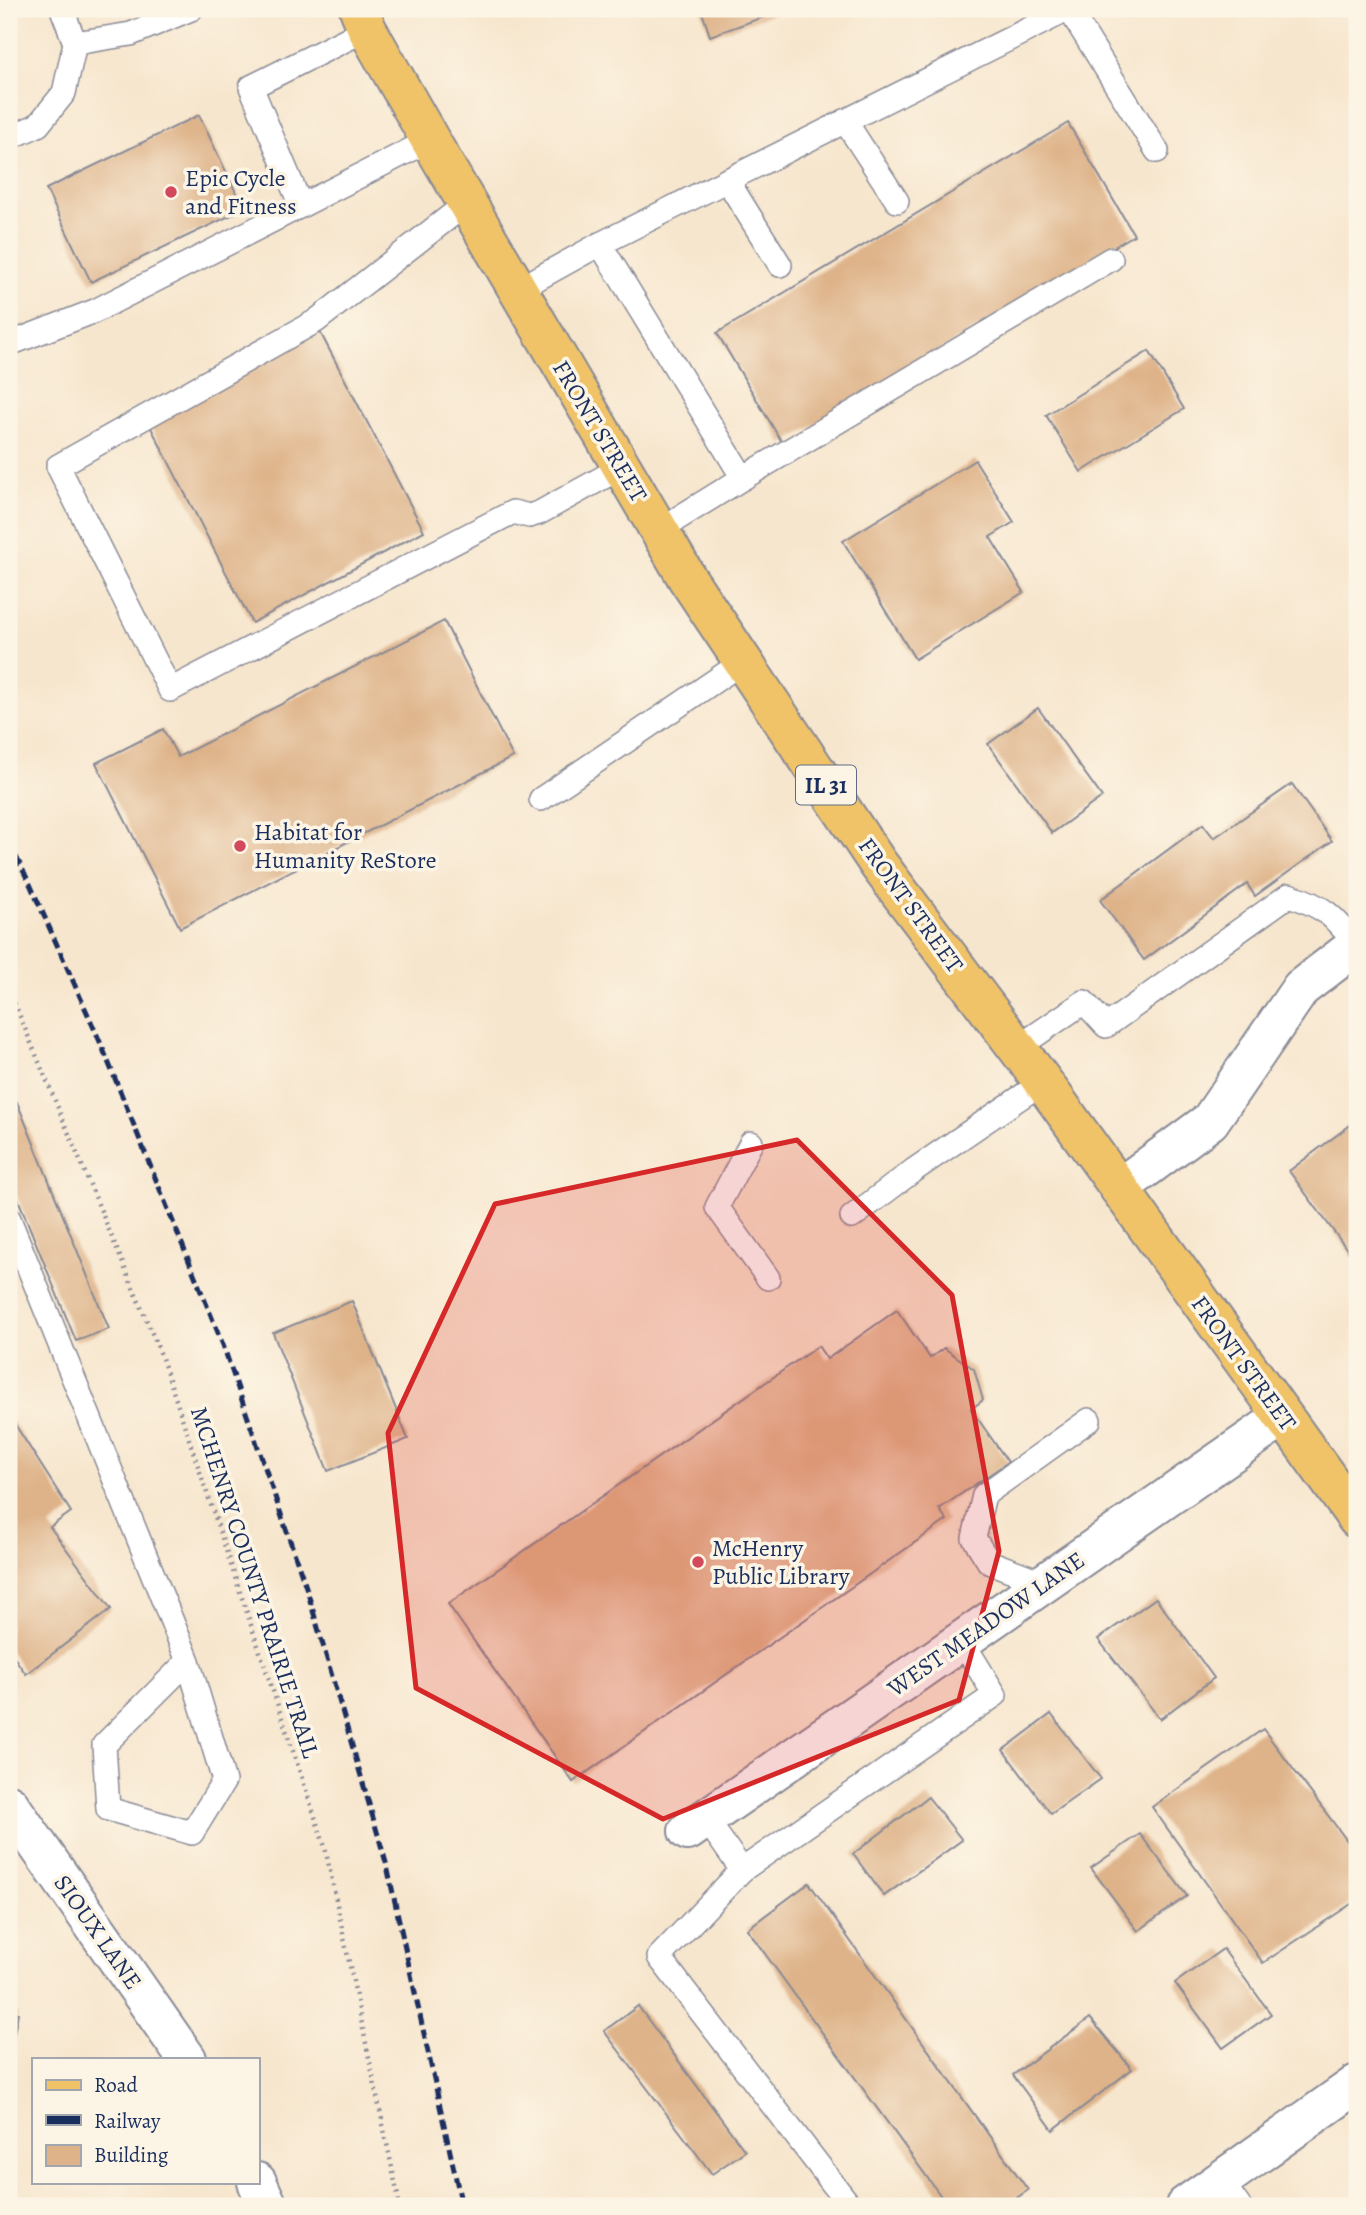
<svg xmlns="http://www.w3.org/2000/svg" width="1366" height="2215" font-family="Alegreya,serif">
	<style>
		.building { fill: #deb389 }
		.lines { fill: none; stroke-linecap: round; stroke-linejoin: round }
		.lane-casing { stroke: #898a96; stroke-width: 26 }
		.street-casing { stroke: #898a96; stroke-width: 42 }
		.primary-casing { stroke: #898a96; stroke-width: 42 }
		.path { stroke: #898a96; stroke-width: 4.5; stroke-dasharray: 2 5; stroke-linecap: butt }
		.lane { stroke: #fff; stroke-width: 23 }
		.street { stroke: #fff; stroke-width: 38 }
		.primary { stroke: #f0c369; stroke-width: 38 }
		.rail { stroke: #1b2f5e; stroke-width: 5; stroke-dasharray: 10 5; stroke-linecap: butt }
		.marked { fill: #d62828; fill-opacity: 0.2; stroke: #d62828; stroke-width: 5; stroke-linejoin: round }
		.poi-dot { fill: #d1495b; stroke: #fcf5e5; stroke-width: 2.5 }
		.labels { text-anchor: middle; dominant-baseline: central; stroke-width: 7; stroke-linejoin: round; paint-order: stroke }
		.shield { fill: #fcf5e5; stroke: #5e6a86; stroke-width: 2 }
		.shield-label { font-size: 23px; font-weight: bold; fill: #1b2f5e }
		.poi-label { font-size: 24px; fill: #1b2f5e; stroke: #fcf5e5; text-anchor: start }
		.street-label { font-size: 24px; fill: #1b2f5e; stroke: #fcf5e5 }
	</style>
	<rect width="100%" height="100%" fill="#fcf5e5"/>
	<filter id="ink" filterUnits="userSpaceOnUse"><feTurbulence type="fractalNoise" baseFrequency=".0143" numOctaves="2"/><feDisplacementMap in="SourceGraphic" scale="14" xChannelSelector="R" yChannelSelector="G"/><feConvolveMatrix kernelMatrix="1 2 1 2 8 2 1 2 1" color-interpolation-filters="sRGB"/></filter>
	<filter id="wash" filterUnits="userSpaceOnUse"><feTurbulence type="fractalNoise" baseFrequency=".00686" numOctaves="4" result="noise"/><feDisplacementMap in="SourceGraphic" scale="28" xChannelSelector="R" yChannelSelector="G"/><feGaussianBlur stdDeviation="1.57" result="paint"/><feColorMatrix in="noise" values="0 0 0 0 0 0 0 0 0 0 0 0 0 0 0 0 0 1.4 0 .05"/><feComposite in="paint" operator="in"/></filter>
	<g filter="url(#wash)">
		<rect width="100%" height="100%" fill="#f7e6ce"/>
		<g id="blocks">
			<g class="building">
				<path d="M701,9H786L710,36Z"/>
				<path d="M199,115L244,209L91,282L46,189Z"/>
				<path d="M1068,123L1134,235L783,444L717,333Z"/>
				<path d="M319,330L424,531L252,623L148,422Z"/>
				<path d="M1149,351L1184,409L1081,472L1046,415Z"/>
				<path d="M975,460L1014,522L990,537L1024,592L915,659L843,541Z"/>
				<path d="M444,621L513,757L180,928L96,763L163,729L178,757Z"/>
				<path d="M1038,708L1102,797L1052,833L988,744Z"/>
				<path d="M1292,784L1332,841L1255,896L1247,884L1144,960L1100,900L1203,824L1214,838Z"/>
				<path d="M17,1102L109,1329L76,1341L9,1177V1105Z"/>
				<path d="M1357,1120V1263L1289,1171Z"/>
				<path d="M352,1301L408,1439L328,1471L273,1333Z"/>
				<path d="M897,1310L930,1358L944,1348L974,1369L983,1400L971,1409L1008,1462L939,1509L947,1520L573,1782L448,1604L818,1346L827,1359Z"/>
				<path d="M9,1415L71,1512L50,1527L111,1609L26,1674L9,1650Z"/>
				<path d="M1156,1598L1214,1678L1160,1719L1098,1639Z"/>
				<path d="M1051,1714L1101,1779L1051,1814L1003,1750Z"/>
				<path d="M1263,1729L1357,1854V1900L1263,1963L1152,1807Z"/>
				<path d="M928,1797L962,1840L884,1896L853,1854Z"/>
				<path d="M1140,1834L1187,1896L1138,1931L1091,1868Z"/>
				<path d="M809,1883L1028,2190L1005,2206H948L747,1929Z"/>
				<path d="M1223,1949L1271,2014L1223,2048L1175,1983Z"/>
				<path d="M638,2006L745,2151L712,2174L604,2031Z"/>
				<path d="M9,2012L18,2013L10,2055H9Z"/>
				<path d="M1090,2018L1132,2069L1053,2130L1013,2075Z"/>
			</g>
		</g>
	</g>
	<g filter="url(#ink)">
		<use href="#blocks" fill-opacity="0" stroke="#898a96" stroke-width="2"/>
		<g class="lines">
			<g class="lane-casing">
				<g id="lane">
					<path d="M62,9L75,43L131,34L191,9"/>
					<path d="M845,121L897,201"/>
					<path d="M9,138L38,125L64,93L75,43"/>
					<path d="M727,180L780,265"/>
					<path d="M467,203L316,321L58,466L170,690L513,512L529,516L539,513L622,467"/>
					<path d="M301,206L251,87L367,29"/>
					<path d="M600,244L1069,9L1157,151"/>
					<path d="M517,290L600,244L743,478L659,530"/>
					<path d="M9,344L95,311L430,140"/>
					<path d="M743,478L1111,259"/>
					<path d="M541,799L744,661"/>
					<path d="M1017,1048L1084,1002L1106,1026L1289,895C1326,907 1333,916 1357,945"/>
					<path d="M751,1143L717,1207L768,1278"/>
					<path d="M852,1217L914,1170L1043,1082"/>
					<path d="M9,1219L188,1661L224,1781L192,1833L108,1809L104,1745L188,1661"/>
					<path d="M1045,1583L989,1562L974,1538L984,1495L1089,1420"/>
					<path d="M706,1819L742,1870L995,1695L962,1641"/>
					<path d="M742,1870L659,1957L850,2206"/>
					<path d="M1221,2181L1239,2206"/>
				</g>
			</g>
			<g class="street-casing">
				<g id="street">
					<path d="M1119,1188L1210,1121L1301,988L1357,945"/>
					<path d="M9,1804L187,2059"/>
					<path d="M688,1831L1283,1417"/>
					<path d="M257,2182L268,2206"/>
					<path d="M1185,2206L1357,2084"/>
				</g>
			</g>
			<g class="primary-casing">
				<path id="primary" d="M359,9L367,29L430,140L687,578L879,865L1043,1082L1357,1519"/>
			</g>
			<path class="path" d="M9,990L161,1355L325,1847L400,2206"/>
			<use href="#lane" class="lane"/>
			<use href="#street" class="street"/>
			<use href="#primary" class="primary"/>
			<path class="rail" d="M9,843L30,884L101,1044L223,1345L307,1590L387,1866L462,2206"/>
		</g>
	</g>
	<path class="marked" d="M797,1140L952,1295L999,1551L959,1700L663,1819L416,1688L388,1433L495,1204Z"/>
	<g class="poi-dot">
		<circle cx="171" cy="192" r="7"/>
		<circle cx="240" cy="846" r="7"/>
		<circle cx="698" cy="1562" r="7"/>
	</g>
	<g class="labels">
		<rect class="shield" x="796" y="765.5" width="60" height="39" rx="5"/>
		<g class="shield-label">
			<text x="826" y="785">IL 31</text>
		</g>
		<g class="poi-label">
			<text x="185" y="178">Epic Cycle<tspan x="185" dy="28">and Fitness</tspan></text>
			<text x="254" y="832">Habitat for<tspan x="254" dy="28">Humanity ReStore</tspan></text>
			<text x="712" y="1548">McHenry<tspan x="712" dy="28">Public Library</tspan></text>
		</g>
		<g class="street-label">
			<text transform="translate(600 431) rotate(59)">FRONT STREET</text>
			<text transform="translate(911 905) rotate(54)">FRONT STREET</text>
			<text transform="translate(1244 1363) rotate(54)">FRONT STREET</text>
			<text transform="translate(255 1582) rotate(72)">MCHENRY COUNTY PRAIRIE TRAIL</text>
			<text transform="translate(986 1624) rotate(-35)">WEST MEADOW LANE</text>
			<text transform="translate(98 1932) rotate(55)">SIOUX LANE</text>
		</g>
	</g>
	<rect width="1366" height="2215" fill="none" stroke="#fcf5e5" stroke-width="35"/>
	<rect x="32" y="2058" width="228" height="126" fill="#fcf5e5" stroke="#a2a6af" stroke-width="2"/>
	<rect x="46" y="2080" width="35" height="10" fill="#f0c369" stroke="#a2a6af" stroke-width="2"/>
	<text x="94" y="2092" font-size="21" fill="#1b2f5e">Road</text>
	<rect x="46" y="2115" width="35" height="10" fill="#1b2f5e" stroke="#a2a6af" stroke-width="2"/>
	<text x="94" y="2128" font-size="21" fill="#1b2f5e">Railway</text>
	<rect x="46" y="2145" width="35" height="21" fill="#deb389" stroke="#a2a6af" stroke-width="2"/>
	<text x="94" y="2162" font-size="21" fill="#1b2f5e">Building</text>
</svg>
